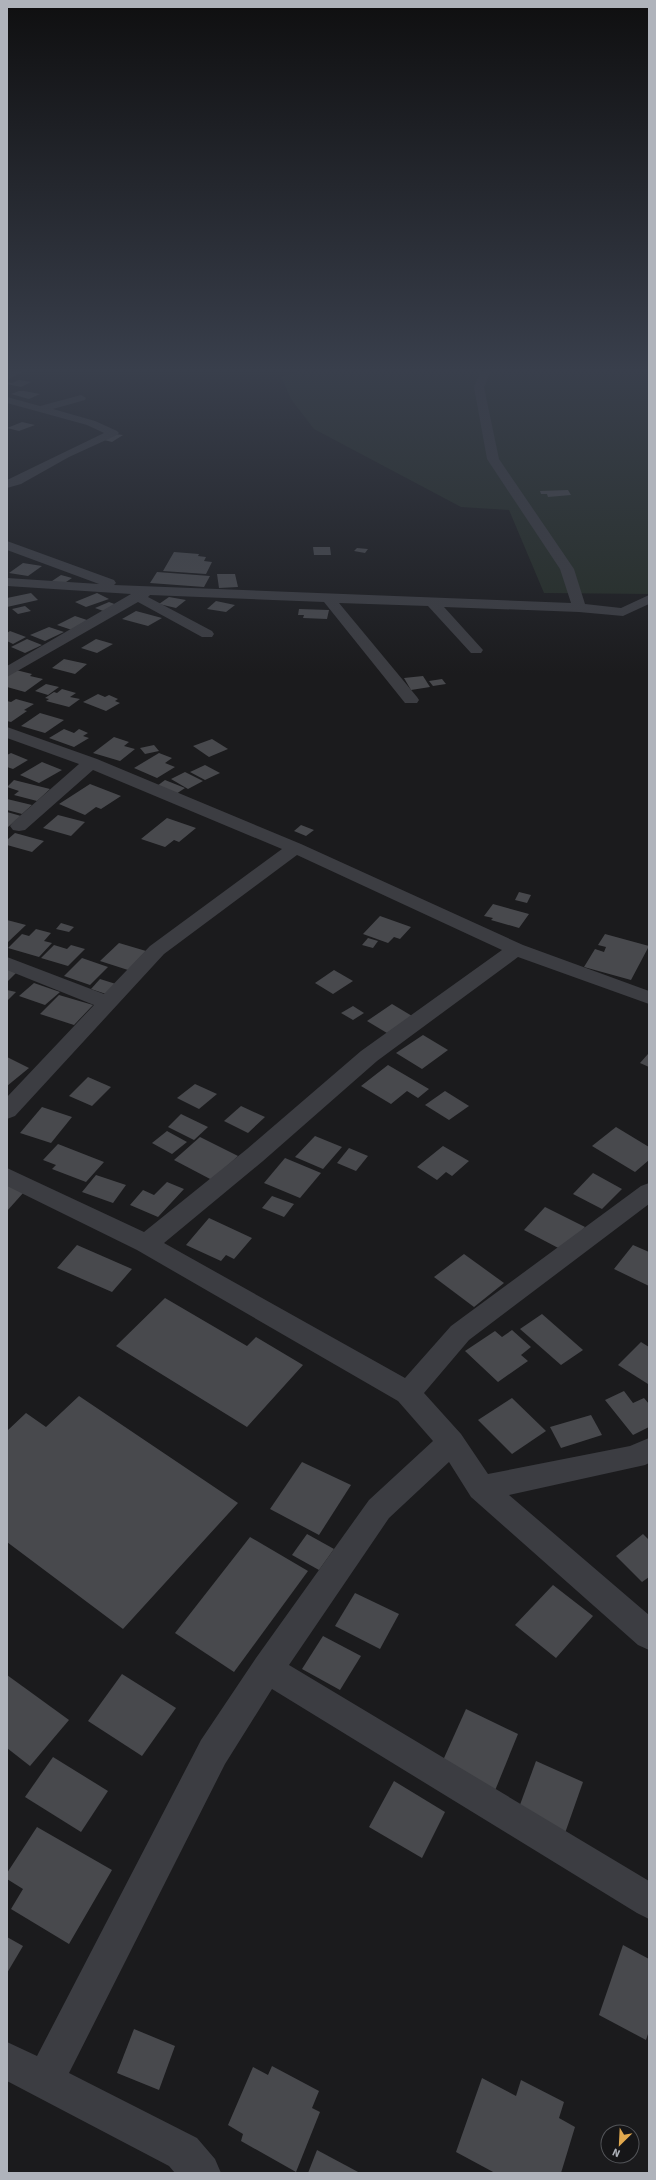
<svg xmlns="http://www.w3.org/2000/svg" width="656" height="2180" font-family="'Source Sans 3',sans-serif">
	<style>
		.green { fill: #252d26 }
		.building { fill: #48494d }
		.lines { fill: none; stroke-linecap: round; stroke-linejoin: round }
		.minor { fill: #3c3d42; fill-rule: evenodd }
	</style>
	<rect width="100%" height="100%" fill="#1b1b1d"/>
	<path class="green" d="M312,368H601L649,372V594L544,593L509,510L461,507L314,429L291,399L281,377Z"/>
	<g class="building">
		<path d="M19,380L31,382L21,387L7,384V382L12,383Z"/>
		<path d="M19,391H24L40,394L29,399L11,394Z"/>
		<path d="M22,422L35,425L19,431L7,428Z"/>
		<path d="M115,434L123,435L112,442L104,440Z"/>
		<path d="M568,490L571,495L548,497L547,494H541L540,491Z"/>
		<path d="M313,547H330L331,555H314Z"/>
		<path d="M357,548L368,549L365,553L354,551Z"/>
		<path d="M174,552L199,554L198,556L206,557L204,561L212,562L206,574L163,571Z"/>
		<path d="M23,563L42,566L28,576L9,573Z"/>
		<path d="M157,572L210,576L204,587L150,583Z"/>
		<path d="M217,574H235L238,587L219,588Z"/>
		<path d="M61,575L72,578L63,584L52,581Z"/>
		<path d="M31,593L38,600L7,607V598Z"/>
		<path d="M97,593L109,599L86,607L75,602Z"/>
		<path d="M169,597L186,600L176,608L159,604Z"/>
		<path d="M216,601L235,605L226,612L207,609Z"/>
		<path d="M109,602L120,606L106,612L95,608Z"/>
		<path d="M25,606L31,611L18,614L12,609Z"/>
		<path d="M299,609L329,610L327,619L303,618L304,615H298Z"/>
		<path d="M136,611L162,618L148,626L122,619Z"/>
		<path d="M75,616L90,621L72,630L57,625Z"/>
		<path d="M49,627L64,632L45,641L30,635Z"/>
		<path d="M10,631L26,637L13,644L7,641V633Z"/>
		<path d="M27,639L42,645L25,653L11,647Z"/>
		<path d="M96,639L113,644L97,653L81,648Z"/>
		<path d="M64,659L87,664L75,674L52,668Z"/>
		<path d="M16,670L32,674L30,676L43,679L25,692L7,687V676Z"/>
		<path d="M423,676L430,687L411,690L404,678Z"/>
		<path d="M442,679L446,684L433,686L429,681Z"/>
		<path d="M46,684L59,687L48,695L35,691Z"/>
		<path d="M62,689L76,693L70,697L80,699L69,707L46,701L49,699L45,698L54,692L57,693Z"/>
		<path d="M98,694L105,697L109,695L118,699L115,701L120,703L106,711L83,702Z"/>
		<path d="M16,699L34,704L24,710L27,711L11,722L7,721V701L11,702Z"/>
		<path d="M40,713L64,720L45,733L21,726Z"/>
		<path d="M64,729L74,733L79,729L88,733L83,736L89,738L74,747L49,738Z"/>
		<path d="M114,737L129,742L124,746L135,749L120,761L93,753Z"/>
		<path d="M212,739L228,749L209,757L193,746Z"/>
		<path d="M154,745L159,751L145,754L140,748Z"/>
		<path d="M11,753L28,760L13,769L7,767V755Z"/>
		<path d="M159,753L172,758L165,763L175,767L157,778L134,768Z"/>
		<path d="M42,762L62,770L39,783L20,775Z"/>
		<path d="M205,765L220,773L205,780L190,772Z"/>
		<path d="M185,772L203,781L188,789L171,779Z"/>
		<path d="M14,780L50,789L37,801L14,795L19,791L7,787Z"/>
		<path d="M165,780L185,788L176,794L157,786Z"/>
		<path d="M90,784L121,796L101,809L96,807L85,815L59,804Z"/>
		<path d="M7,799L32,805L22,814L7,810Z"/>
		<path d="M7,812L21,816L8,827L7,826Z"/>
		<path d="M58,815L85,822L71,836L43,828Z"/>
		<path d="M167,818L196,828L179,842L174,840L165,847L141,839Z"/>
		<path d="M301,825L314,830L306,836L294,831Z"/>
		<path d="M15,833L44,841L32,852L7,845V840Z"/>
		<path d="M519,892L531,895L527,903L515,900Z"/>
		<path d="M493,904L529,914L519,928L491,920L493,918L484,916Z"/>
		<path d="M380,916L411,927L400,939L394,937L388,943L363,934Z"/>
		<path d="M7,920L26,925L7,943Z"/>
		<path d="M61,923L74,927L69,932L56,929Z"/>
		<path d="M36,929L51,933L44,941L52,943L39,957L8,948L22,934L29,936Z"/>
		<path d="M605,934L649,946L631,980L584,967L595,949L604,952L606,947L598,945Z"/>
		<path d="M368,938L378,941L373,948L362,945Z"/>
		<path d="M119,943L146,951L128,970L100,961Z"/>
		<path d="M54,945L67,949L71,945L85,949L68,966L41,958Z"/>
		<path d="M82,958L108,967L90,985L64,976Z"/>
		<path d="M7,969L16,973L7,982Z"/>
		<path d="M334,970L353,981L333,994L315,983Z"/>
		<path d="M100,979L119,985L109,995L91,989Z"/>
		<path d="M34,983L60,992L45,1005L19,996Z"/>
		<path d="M7,990L16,992L7,1001Z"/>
		<path d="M59,995L93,1005L74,1025L40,1014Z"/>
		<path d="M392,1004L412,1016L387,1033L367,1021Z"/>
		<path d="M353,1006L364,1013L353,1020L341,1013Z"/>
		<path d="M423,1035L448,1050L422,1069L396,1053Z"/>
		<path d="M648,1054L649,1055V1067L640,1063Z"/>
		<path d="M7,1057L29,1068L7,1086Z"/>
		<path d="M388,1065L429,1089L418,1098L407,1091L391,1104L361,1086Z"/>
		<path d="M88,1077L111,1087L92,1106L69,1096Z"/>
		<path d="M195,1084L217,1094L199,1109L177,1098Z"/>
		<path d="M445,1091L469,1106L449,1120L425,1105Z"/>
		<path d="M241,1106L265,1117L248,1133L224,1121Z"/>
		<path d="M42,1107L72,1117L51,1143L20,1133Z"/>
		<path d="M181,1114L208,1127L194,1140L168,1127Z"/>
		<path d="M616,1127L649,1147V1160L635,1172L592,1146Z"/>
		<path d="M167,1131L187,1142L172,1154L152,1143Z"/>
		<path d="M315,1136L342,1147L323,1169L295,1157Z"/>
		<path d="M200,1137L238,1156L212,1180L174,1160Z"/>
		<path d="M58,1144L104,1162L86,1182L52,1169L56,1165L43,1160Z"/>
		<path d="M443,1146L469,1161L452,1176L446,1172L437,1180L417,1167Z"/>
		<path d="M349,1148L368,1156L356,1171L337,1163Z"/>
		<path d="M285,1158L321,1173L300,1198L264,1183Z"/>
		<path d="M593,1173L622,1189L602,1209L573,1194Z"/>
		<path d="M96,1175L126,1185L113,1203L82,1192Z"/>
		<path d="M167,1182L184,1189L158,1217L130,1205L143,1190L154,1195Z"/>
		<path d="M7,1185L24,1192L7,1211Z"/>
		<path d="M272,1196L294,1204L284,1217L262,1208Z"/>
		<path d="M545,1207L585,1227L564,1251L524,1230Z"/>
		<path d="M209,1218L252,1238L234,1259L226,1255L221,1261L186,1245Z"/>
		<path d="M77,1245L132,1269L112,1292L57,1268Z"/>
		<path d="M633,1245L649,1252V1286L614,1269Z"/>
		<path d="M464,1254L504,1283L474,1307L434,1277Z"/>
		<path d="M165,1298L247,1346L256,1337L303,1365L247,1427L116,1346Z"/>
		<path d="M542,1314L583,1350L561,1365L520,1329Z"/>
		<path d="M512,1330L531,1347L521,1355L528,1361L498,1382L465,1351L495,1331L502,1337Z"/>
		<path d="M641,1342L649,1347L648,1384L618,1365Z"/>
		<path d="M624,1391L633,1403L644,1398L649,1404V1427L633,1435L605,1400Z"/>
		<path d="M79,1396L238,1503L123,1629L7,1542V1431L26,1413L46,1427Z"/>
		<path d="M512,1398L546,1431L512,1454L478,1420Z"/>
		<path d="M591,1415L602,1435L561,1448L550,1427Z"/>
		<path d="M302,1462L351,1485L319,1535L270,1509Z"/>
		<path d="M307,1534L334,1549L319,1570L292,1555Z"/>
		<path d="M643,1534L649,1540V1577L642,1582L616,1556Z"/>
		<path d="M250,1537L308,1571L234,1672L175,1633Z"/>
		<path d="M553,1585L593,1616L556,1658L515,1625Z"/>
		<path d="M355,1593L399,1614L380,1649L335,1626Z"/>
		<path d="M323,1636L361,1656L340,1690L302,1669Z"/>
		<path d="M122,1674L176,1708L142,1756L88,1721Z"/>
		<path d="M7,1675L69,1720L30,1766L7,1748Z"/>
		<path d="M466,1709L518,1734L494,1793L440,1767Z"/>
		<path d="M53,1757L108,1791L81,1832L25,1797Z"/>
		<path d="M536,1761L583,1782L564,1836L517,1813Z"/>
		<path d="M394,1781L445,1812L422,1858L369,1827Z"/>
		<path d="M37,1827L112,1870L69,1944L11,1909L23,1889L7,1879V1873Z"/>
		<path d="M7,1937L23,1946L7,1973Z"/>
		<path d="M623,1945L649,1959V2031L646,2040L599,2015Z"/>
		<path d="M134,2029L175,2046L159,2090L117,2073Z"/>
		<path d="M272,2066L319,2091L312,2108L320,2112L296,2172L241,2141L243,2134L228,2125L253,2067L268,2075Z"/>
		<path d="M482,2078L516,2096L521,2080L564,2102L559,2118L575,2127L561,2173H495L456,2152Z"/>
		<path d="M317,2150L360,2173H308Z"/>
	</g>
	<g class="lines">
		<g class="minor">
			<path d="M9,368H25L26,370L7,380V373L12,371Z"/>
			<path d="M482,368H492L484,387L499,459L574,569L585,604L621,608L649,595V604L623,616L579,612L444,607L483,650L481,653H471L428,606L339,603L417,697L419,700L417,703H405L324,602L150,595L148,597L212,631L214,634L212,637H202L138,602L7,677V666L131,594L7,586V578L99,584L7,550V541L114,580L116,583L114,585L571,603L560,569L487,459L474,387Z"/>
			<path d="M81,395L86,398L85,400L53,409L95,421L117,431L119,433L117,435L69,457L21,484L7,488V480L104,433L87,425L7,403V397L40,406Z"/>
			<path d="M7,727L97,759L301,844L523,945L649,991V1004L518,957L377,1061L263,1161L164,1243L405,1378L451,1326L641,1186L649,1183V1204L469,1340L424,1393L461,1434L488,1474L630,1446L649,1438V1463L645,1465L509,1495L649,1615V1650L638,1645L471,1497L449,1462L389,1518L289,1665L649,1881V1919L637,1913L272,1689L225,1764L69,2073L197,2138L215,2159L221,2173H175L169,2166L7,2081V2042L37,2056L201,1740L256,1658L369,1500L433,1441L398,1401L137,1250L7,1186V1168L144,1232L247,1149L361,1051L502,950L297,855L164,954L15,1116L7,1119V1097L94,1005L7,970V957L104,994L150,946L282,849L93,770L25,830L19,831L13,830L10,826L13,822L79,764L7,738Z"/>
		</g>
	</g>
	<linearGradient id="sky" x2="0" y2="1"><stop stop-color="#0f0f10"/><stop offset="0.55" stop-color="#393f4c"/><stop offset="1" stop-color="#393f4c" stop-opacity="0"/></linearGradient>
	<rect width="656" height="674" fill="url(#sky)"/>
	<rect width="656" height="2180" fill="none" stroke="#afb3bb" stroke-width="16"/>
	<g transform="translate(620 2144) rotate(204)"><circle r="19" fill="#161618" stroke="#535559"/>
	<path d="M0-3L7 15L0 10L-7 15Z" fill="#e2a94e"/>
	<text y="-6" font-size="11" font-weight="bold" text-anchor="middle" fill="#afb3bb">N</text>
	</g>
</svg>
